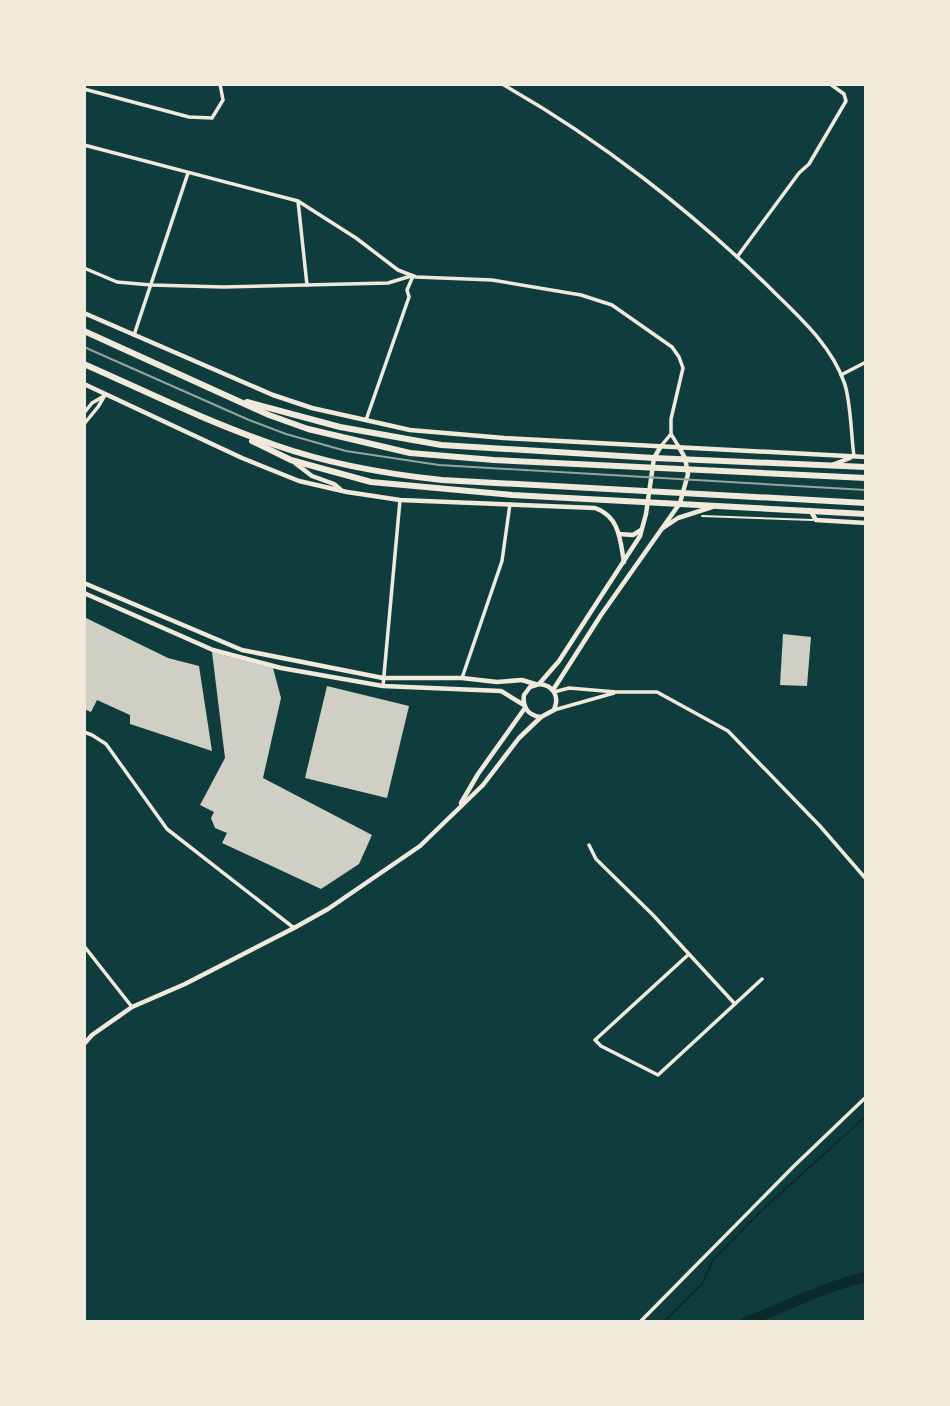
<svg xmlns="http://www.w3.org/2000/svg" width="950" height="1406" font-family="Figtree,sans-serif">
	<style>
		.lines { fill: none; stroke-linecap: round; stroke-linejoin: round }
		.stream { stroke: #0a2a2b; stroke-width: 2 }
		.river { stroke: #0a2a2b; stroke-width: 10 }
		.building { fill: #cfcfc3 }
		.service { stroke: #f1e9da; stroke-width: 2 }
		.minor { stroke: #f1e9da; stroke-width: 3.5 }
		.tertiary { stroke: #f1e9da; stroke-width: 4.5 }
		.trunk { stroke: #f1e9da; stroke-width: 6 }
		.tram { stroke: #97a49c; stroke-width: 2 }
	</style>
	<rect width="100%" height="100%" fill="#0f3d3e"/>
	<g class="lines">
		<path class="stream" d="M664,1322L702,1284L713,1260L762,1210L866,1116"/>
		<path class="river" d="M745,1322C785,1308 824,1286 866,1277"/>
	</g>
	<g class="building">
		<path d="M84,617L168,658L199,666L212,751L130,724V715L97,700L91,712L84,709Z"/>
		<path d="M783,634L811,637L807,686L780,685Z"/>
		<path d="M212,652L273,668L281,698L263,778L372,835L359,864L321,889L222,843L227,833L215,828L211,818L214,812L200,805L225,758Z"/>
		<path d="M327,686L409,706L387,798L305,778Z"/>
	</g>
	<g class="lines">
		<path class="service" d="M702,516L813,520"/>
		<g class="minor">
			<path d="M502,84C598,138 694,213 773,291C800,318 831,345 844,382C851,400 851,436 854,456"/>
			<path d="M84,89L189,117L212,118L223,100L220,84"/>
			<path d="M84,145L298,201L307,285"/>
			<path d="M298,201L356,238L398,270L416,277L492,280L581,295L612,305L672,347L679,357L683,368L671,419V434L679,447"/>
			<path d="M737,257L799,173L809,164L846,101L844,94L830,84"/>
			<path d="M84,268L117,282L151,285L223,287L388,283L411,276"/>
			<path d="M134,335L188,173"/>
			<path d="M841,375L866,362"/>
			<path d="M84,413L92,403L104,396"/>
			<path d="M366,420L409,297L407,290L413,276"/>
			<path d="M84,424L98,407L105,395"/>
			<path d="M661,446L671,434"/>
			<path d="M462,678L502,561L510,504"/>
			<path d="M383,686L400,500"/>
			<path d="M554,692L569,688L616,692H657L728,731L820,826L866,879"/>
			<path d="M554,710L614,693"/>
			<path d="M84,732L92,735L106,744L167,829L294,928"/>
			<path d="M589,845L596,859L653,915L735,1004"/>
			<path d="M84,946L132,1007"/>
			<path d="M689,954L595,1040L601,1046L658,1075L762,979"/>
			<path d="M640,1322L793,1167L866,1097"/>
		</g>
		<g class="tertiary">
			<path d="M84,313L273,395L312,408L410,430L504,438L866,457"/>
			<path d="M84,384L242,458L299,481L347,492L400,500L595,508C620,517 620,540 624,562"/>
			<path d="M295,463L312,476L334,484L341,490"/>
			<path d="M832,465L850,458"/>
			<path d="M810,510L816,520L866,523"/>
			<path d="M663,528L678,518L712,507"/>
			<path d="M619,534L633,535L641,530"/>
			<path d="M84,583L242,650L383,678H462L497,682L522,680L535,684"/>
			<path d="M84,593L213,650L281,668L383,686L501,691L524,705"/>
			<path d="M553,690L601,615L680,503L688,474L685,458L679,447"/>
			<path d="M540,717C528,715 522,707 524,695L530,687L539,684L559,661L640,536L646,514L654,458L661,446"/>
			<path d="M461,803L478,774L525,708"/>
			<path d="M84,1044L92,1035L132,1007L185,984L294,928L328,909L420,846L483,785L519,738L541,717L554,710C560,696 553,685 539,684"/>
		</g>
		<g class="trunk">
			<path d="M84,331L269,415L308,429L410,453L494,460L866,478"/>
			<path d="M84,364C147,392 210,423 275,445C329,464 385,474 442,480L866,503"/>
			<path d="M247,402L340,427L441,445L654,458L866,467"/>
			<path d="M252,441L291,460L371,482L512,495L866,514"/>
		</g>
		<path class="tram" d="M84,347L249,420L286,434L346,451L439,465L866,490"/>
	</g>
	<rect width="950" height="1406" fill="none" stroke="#f1e9da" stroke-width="172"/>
</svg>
